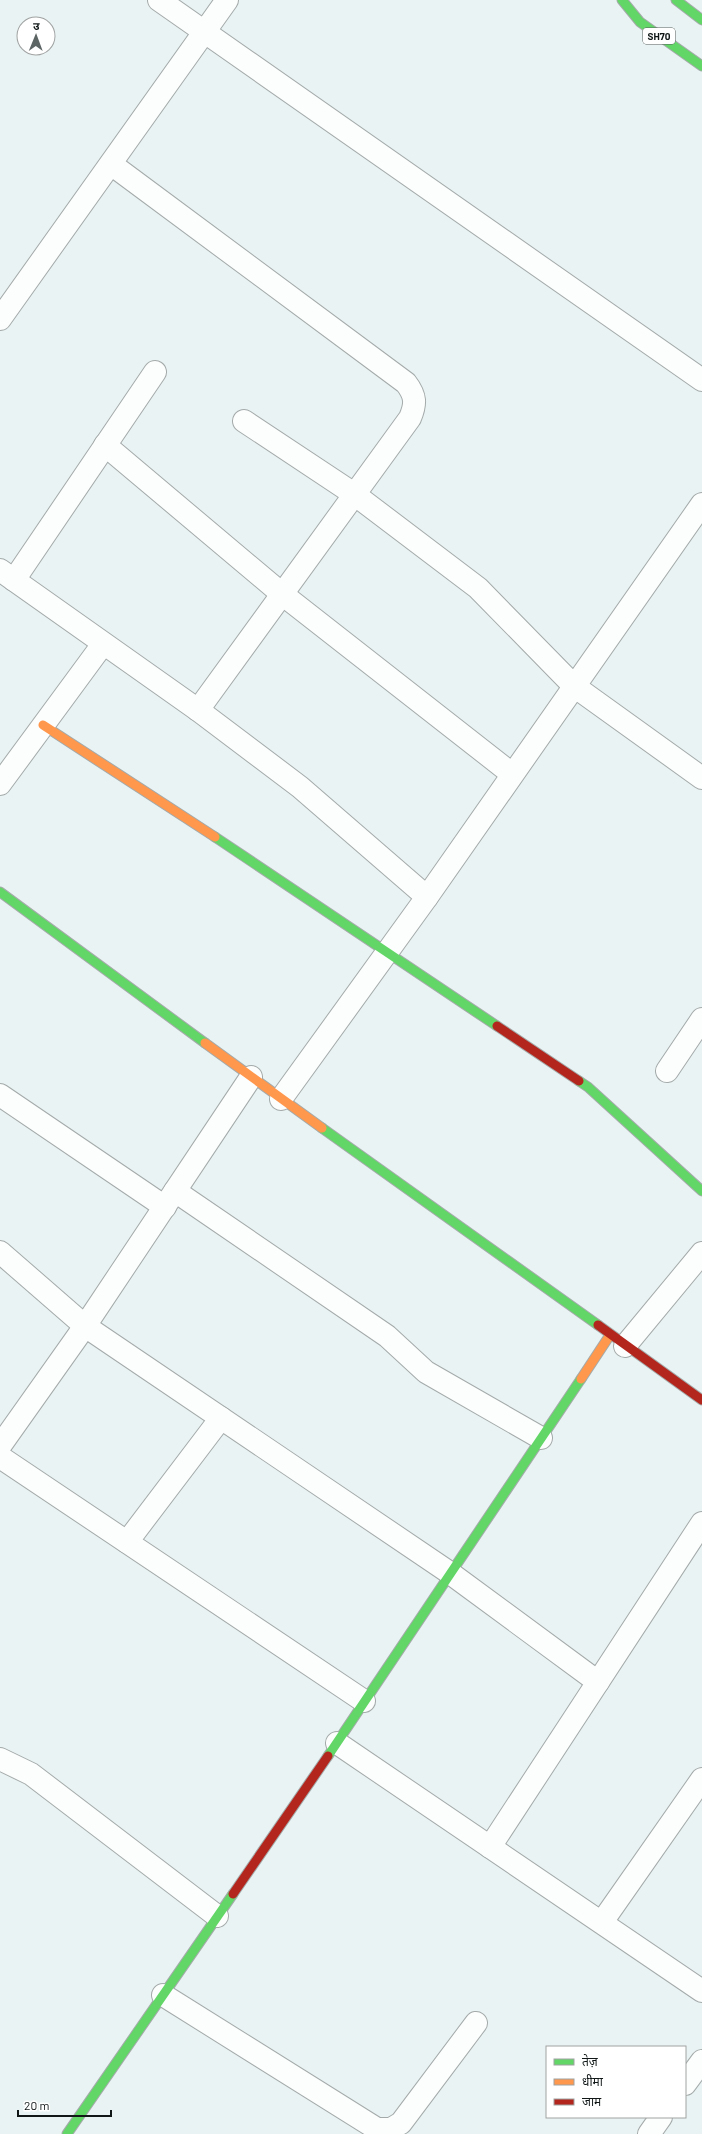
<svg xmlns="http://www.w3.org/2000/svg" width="702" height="2134" font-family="Barlow,'Noto Sans Devanagari',sans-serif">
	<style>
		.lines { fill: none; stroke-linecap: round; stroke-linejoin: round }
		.street-casing { stroke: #a4aaaa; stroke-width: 24 }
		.fast-casing { stroke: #a4aaaa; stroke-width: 11 }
		.slow-casing { stroke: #a4aaaa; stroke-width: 11 }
		.jam-casing { stroke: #a4aaaa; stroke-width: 11 }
		.street { stroke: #fcfdfd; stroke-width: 22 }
		.fast { stroke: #63d668; stroke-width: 9 }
		.slow { stroke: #ff974d; stroke-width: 9 }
		.jam { stroke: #b3261e; stroke-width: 9 }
		.labels { text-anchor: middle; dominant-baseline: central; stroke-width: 4; stroke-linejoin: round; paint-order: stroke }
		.shield { fill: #fff; stroke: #585d5d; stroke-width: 1 }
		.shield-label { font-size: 10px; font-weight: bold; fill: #111717 }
	</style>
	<rect width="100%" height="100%" fill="#eaf3f3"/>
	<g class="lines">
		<g class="street-casing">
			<g id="street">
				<path d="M159,0L702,380"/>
				<path d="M111,164L406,383C416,396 416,404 410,418L198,710"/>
				<path d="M0,319L227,0"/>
				<path d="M244,421L354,494L478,588L574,686L702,778"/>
				<path d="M105,445L282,594L512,774"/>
				<path d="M0,570L198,710L300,787L427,897"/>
				<path d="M14,580L155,372"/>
				<path d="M0,784L103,644"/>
				<path d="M667,1071L702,1019"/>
				<path d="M0,1095L165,1207"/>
				<path d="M281,1099L427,897L702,504"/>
				<path d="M175,1191L387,1336L426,1372L541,1438"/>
				<path d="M0,1252L85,1326L450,1573L598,1682"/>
				<path d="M625,1346L702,1253"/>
				<path d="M0,1446L85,1326L251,1077"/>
				<path d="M0,1457L364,1701"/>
				<path d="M127,1542L221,1418"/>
				<path d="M337,1743L702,1991"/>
				<path d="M0,1759L31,1774L217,1916"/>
				<path d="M490,1847L702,1523"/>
				<path d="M602,1922L702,1779"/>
				<path d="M163,1995L377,2129H391L401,2123L476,2023"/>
				<path d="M685,2084L702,2061"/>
				<path d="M649,2134L661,2117"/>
			</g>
		</g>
		<g class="fast-casing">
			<g id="fast">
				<path d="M622,0L640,22L702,66"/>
				<path d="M676,0L702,20"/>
				<path d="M215,837L497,1026"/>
				<path d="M0,892L205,1043"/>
				<path d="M579,1081L588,1087L702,1191"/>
				<path d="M322,1128L598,1325"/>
				<path d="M328,1756L581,1379"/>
				<path d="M67,2134L233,1894"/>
			</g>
		</g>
		<g class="slow-casing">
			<g id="slow">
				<path d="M43,725L215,837"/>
				<path d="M205,1043L322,1128"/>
				<path d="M581,1379L610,1335"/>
			</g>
		</g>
		<g class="jam-casing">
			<g id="jam">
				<path d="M497,1026L579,1081"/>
				<path d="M598,1325L702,1400"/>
				<path d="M233,1894L328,1756"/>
			</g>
		</g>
		<use href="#street" class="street"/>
		<use href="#fast" class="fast"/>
		<use href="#slow" class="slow"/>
		<use href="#jam" class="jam"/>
	</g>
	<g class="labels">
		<rect class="shield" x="643" y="28" width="32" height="16" rx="3"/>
		<g class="shield-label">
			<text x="659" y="36">SH70</text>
		</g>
	</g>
	<rect x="546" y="2046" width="140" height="72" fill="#ffffff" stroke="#a0a2a2"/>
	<rect x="554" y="2059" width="20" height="6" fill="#63d668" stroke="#a0a2a2"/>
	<text x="582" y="2066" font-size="12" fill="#111717">तेज़</text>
	<rect x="554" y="2079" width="20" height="6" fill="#ff974d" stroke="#a0a2a2"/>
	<text x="582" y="2086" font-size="12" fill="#111717">धीमा</text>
	<rect x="554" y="2099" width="20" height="6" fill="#b3261e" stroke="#a0a2a2"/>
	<text x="582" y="2106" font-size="12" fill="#111717">जाम</text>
	<g transform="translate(36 36) rotate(1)"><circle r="19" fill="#ffffff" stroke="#a0a2a2"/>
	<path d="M0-3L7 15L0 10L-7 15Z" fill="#5d6464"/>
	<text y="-6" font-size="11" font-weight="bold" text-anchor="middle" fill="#111717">उ</text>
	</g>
	<path d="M18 2110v6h93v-6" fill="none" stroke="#111717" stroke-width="2"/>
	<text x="24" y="2110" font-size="12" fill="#111717" stroke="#ffffff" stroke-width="3" paint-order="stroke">20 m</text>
</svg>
